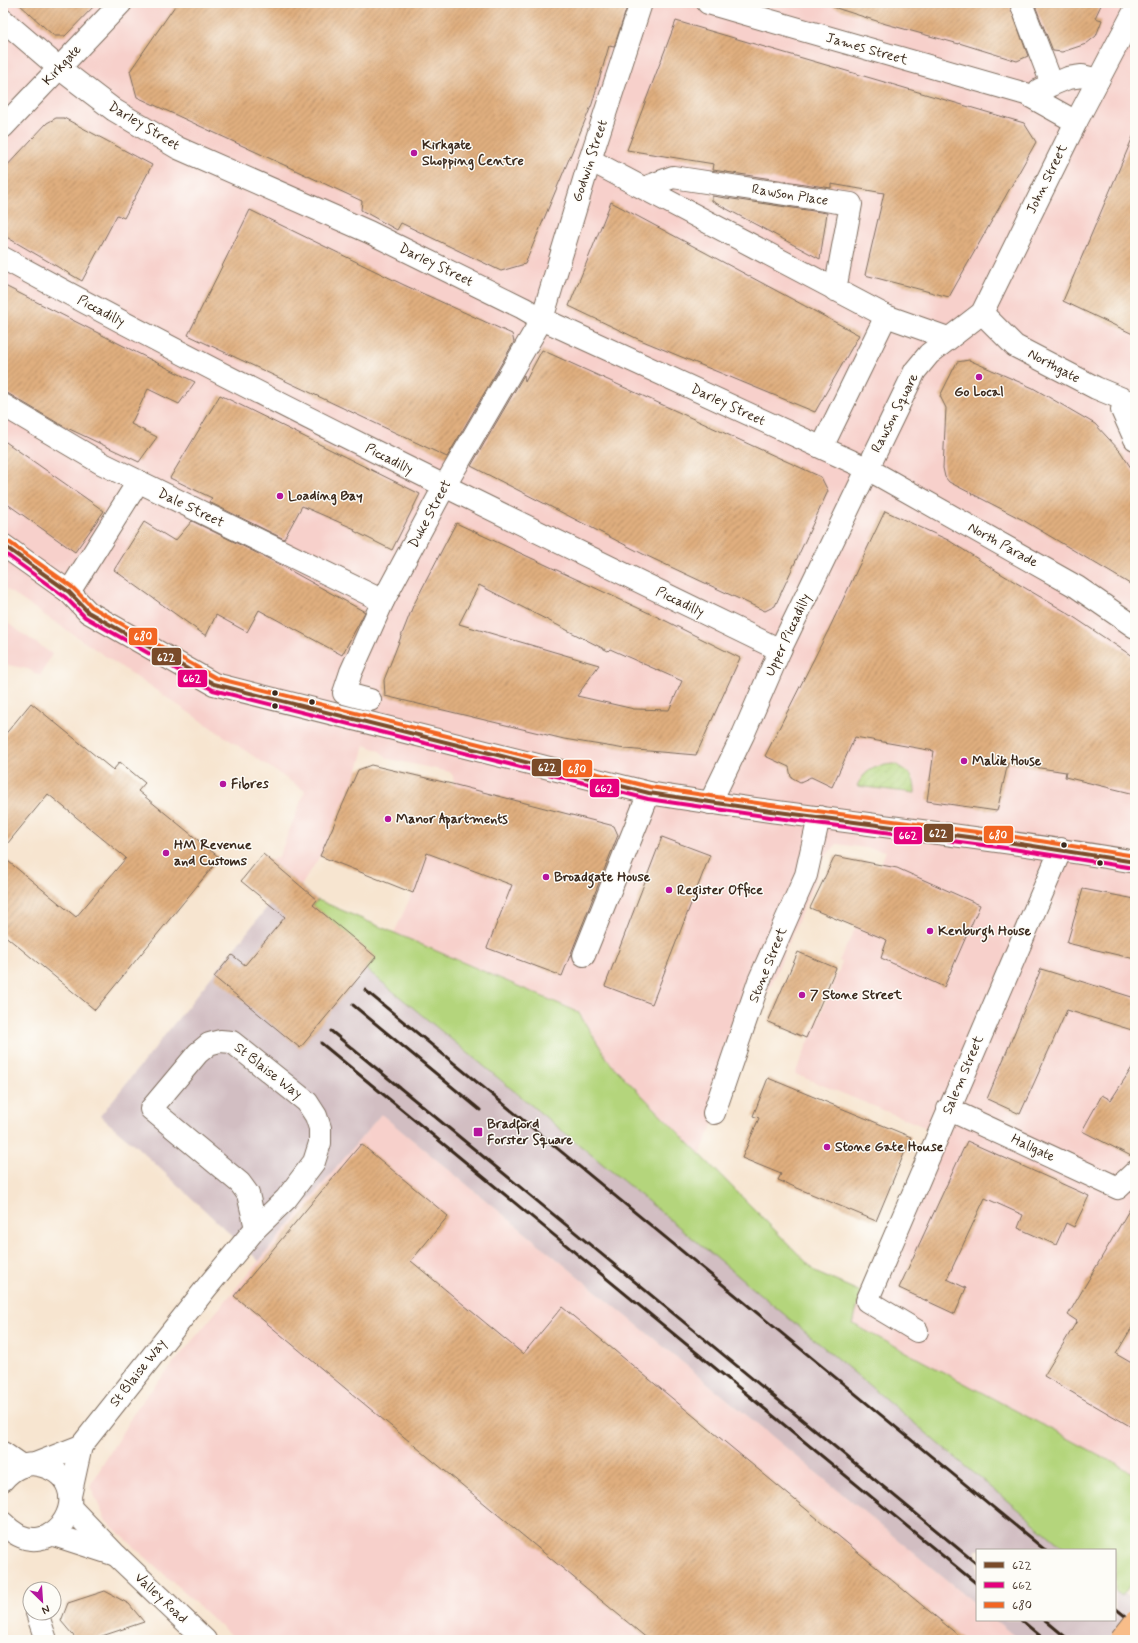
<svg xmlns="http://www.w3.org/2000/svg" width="1138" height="1643" font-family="Mynerve,sans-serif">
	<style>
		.built { fill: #f7d0cb }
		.railway { fill: #d2bec2 }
		.grass { fill: #b4d57c; stroke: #78804d }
		.garden { fill: url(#garden-furrows); stroke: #78804d }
		.building { fill: url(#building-hatch); fill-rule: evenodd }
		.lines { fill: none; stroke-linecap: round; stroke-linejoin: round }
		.minor-casing { stroke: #7d6b5c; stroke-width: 24 }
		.minor { stroke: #fff; stroke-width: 22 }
		.rail { stroke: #3b2a1e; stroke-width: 3 }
		.major-bridge-casing { stroke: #7d6b5c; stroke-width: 24; stroke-linecap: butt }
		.major-bridge { stroke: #f8bd89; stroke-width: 22 }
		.bus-1-casing { stroke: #fdfcf7; stroke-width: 7 }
		.bus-2-casing { stroke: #fdfcf7; stroke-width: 7 }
		.bus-3-casing { stroke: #fdfcf7; stroke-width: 7 }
		.bus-1 { stroke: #7a4b2a; stroke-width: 4 }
		.bus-2 { stroke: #e5007d; stroke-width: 4 }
		.bus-3 { stroke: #f26522; stroke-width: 4 }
		.poi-dot { fill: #b5179e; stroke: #fdfcf7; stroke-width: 1.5 }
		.bus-dot { fill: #3b2a1e; stroke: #fdfcf7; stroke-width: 1.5 }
		.labels { text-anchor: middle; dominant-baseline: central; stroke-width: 3; stroke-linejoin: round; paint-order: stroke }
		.street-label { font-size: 14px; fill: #3b2a1e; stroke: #fdfcf7 }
		.poi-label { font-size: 14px; font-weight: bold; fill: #3b2a1e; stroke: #fdfcf7; text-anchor: start }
		.line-badge { stroke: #fdfcf7; stroke-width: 1.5 }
		.badge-label { font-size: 11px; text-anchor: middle; font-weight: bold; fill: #fff }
	</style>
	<defs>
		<pattern id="garden-furrows" width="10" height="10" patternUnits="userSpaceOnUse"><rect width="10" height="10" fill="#b4d57c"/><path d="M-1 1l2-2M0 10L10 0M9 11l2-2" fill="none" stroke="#9cb76b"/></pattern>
		<pattern id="building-hatch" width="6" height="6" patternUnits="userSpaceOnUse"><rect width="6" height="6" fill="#e0af7f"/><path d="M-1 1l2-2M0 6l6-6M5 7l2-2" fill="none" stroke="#b78f67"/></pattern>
	</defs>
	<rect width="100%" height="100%" fill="#fdfcf7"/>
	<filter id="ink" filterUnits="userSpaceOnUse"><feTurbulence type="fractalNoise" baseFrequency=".025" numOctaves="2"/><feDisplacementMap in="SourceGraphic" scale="8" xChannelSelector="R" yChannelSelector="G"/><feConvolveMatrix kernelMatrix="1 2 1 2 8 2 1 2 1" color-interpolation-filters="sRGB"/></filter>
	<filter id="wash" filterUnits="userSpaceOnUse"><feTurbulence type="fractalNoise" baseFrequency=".012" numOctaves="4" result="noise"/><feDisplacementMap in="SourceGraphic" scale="16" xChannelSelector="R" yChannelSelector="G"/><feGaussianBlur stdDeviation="0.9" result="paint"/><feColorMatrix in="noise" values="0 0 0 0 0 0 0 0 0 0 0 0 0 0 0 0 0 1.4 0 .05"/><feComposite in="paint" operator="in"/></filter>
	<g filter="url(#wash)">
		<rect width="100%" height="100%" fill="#f7e5d0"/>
		<g class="built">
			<path d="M3,3H1135V1474L852,1324L861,1292L932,1130L795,1074L842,963L839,961L856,927L886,851L837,844L825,856L700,1155L610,1063L578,1012L394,933L413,892L452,784H454L453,776L450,772L389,759L378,750L365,745L358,770L320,856L301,886L271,861L275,857L278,859L305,791L3,587Z"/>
			<path d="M3,620L52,654L40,676L28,669L3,664Z"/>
			<path d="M381,1114L977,1605V1620H995L1019,1640H236L106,1521L90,1486L138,1406Z"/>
		</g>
		<g class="railway">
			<path d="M263,854L318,900L313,905L376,957L366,969L1071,1550H977V1605L381,1114L259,1261L136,1146L100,1116L269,905L241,881Z"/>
			<path d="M1115,1586L1135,1602V1640H1019L995,1620H1115Z"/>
		</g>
		<path class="grass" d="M318,900L578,1012L610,1063L817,1273L861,1292L853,1324L1135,1474V1578L1122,1596L1115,1591V1550H1066L736,1274L366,969L375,957L313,905Z"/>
		<path class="garden" d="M895,764C909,773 915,775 915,793L857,786C865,769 877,765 895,764Z"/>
		<g id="blocks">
			<g class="building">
				<path d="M18,3H97L65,36H54Z"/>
				<path d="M177,3H616L627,7L614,47L609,46L592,104L525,264L501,271L401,223L397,230L361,210L362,201L137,97L130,71Z"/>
				<path d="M834,3H1009L1028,56L1017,61L959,43V44L886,24L833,7Z"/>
				<path d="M1034,3H1102L1095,18L1102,20L1096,36L1086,44L1062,52L1053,51Z"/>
				<path d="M676,21L1024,123L1036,142L949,297L865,275L884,193L831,184V188L713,170L714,164L627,150Z"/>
				<path d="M56,118H64L152,165L124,218L117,215L82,281L3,235V170L47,123Z"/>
				<path d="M1135,132V335L1063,301Z"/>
				<path d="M712,196L827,213L820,259L712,201Z"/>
				<path d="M611,202L859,335L815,412L638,339L569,306Z"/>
				<path d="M250,210L404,285L512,334L514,342L447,457L188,335Z"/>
				<path d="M3,285L195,382L179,404L148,389L131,424L157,437L139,462L61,425L9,394L3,393Z"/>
				<path d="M542,350L821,477L828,491L775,606L765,611L643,554L471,466L524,375L525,382Z"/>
				<path d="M969,360L1033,388L1095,424L1120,451L1135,474V587L1023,520L949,482L945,477L943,468L946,408L940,396L957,362Z"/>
				<path d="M220,395L420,494L392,550L354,531L355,529L302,506L284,539L209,502L212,498L170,478Z"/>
				<path d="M3,440L104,511L75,552L3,501Z"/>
				<path d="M885,511L948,540L1003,575L1066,612L1135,658V794L1065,777L1066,772L1008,763L997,811L927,801L934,751L855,737L832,787L811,777L800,782L791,777L789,767L765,756L829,629Z"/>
				<path d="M192,521L273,561L365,612L342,655L259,610L247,632L216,615L206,636L114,570L144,522L175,541Z"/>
				<path d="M456,523L666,621L740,658L696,755L625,749L564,739L385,696L384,680L413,606ZM479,585L608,651L610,649L682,681L669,710L634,709L577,696L599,665L459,624Z"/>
				<path d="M31,703L113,770L120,762L145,783L138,791L220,858L95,1010L3,934V857L76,917L126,858L48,794L3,849V737Z"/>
				<path d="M371,765L452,784L614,826L618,835L562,976L487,948L512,885L427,853L413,893L320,856L358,770Z"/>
				<path d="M662,837L710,855L652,1004L605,986Z"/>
				<path d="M263,854L317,900L313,905L376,957L300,1048L214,977L232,955L245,965L285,917L241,881Z"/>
				<path d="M835,856L897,868L980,905L944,987L881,958L887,940L810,908Z"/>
				<path d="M1083,889L1135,899V959L1067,943Z"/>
				<path d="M798,952L836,968L806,1038L768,1022Z"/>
				<path d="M1041,969L1135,998V1031L1067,1010L1020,1114L987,1099Z"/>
				<path d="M1135,1063V1158L1082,1131L1102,1095L1111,1100Z"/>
				<path d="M768,1078L911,1137L876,1221L778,1180L781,1174L742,1158L759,1118L753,1116Z"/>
				<path d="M967,1141L1089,1196L1074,1227L1066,1223L1056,1245L1018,1228L1023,1215L985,1198L947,1279L966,1288L955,1314L899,1288Z"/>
				<path d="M361,1144L448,1216L411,1261L523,1354L562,1307L964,1640H649L234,1296Z"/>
				<path d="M1135,1200V1322L1116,1354L1135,1365V1429L1044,1376L1077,1321L1068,1315Z"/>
				<path d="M105,1591L129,1604L144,1622L90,1640H77L61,1621L68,1603Z"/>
			</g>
		</g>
	</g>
	<g filter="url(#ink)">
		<use href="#blocks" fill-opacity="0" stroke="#7d6b5c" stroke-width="1"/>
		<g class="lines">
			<g class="minor-casing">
				<g id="minor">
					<path d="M708,3L1026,94L1076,122"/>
					<path d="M1021,3L1052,84"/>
					<path d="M3,20L59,68L114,110L178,148L369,232L523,308L542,319L866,468L1077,587L1135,627"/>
					<path d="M1039,90L1068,78L1082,76L1098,80"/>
					<path d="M3,127L121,3"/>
					<path d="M590,160L886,316L948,338"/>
					<path d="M644,188L673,177L851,204L835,290"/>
					<path d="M3,258C258,397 519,523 780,650"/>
					<path d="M982,313L1015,346L1096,388L1135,404"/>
					<path d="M3,405L101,463L383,601"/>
					<path d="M1122,410L1135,439"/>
					<path d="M822,447L886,316"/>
					<path d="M3,545L69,592L88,612L214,684L649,793C811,820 974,834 1135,862"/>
					<path d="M69,592L138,482"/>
					<path d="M370,700L344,693L351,672L383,601L444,487L542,319L590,160L641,3"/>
					<path d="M710,803L743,735L780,650L915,371L929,354L982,313L1076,122L1135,10"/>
					<path d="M584,955L649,793"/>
					<path d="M948,1109L1118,1188L1135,1172"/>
					<path d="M714,1113L759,981L806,875L819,817"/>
					<path d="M917,1331L867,1301L1061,849"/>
					<path d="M3,1453L22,1466"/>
					<path d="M35,1464L81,1446"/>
					<path d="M3,1480C11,1470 25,1462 38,1465C106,1479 53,1577 3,1523"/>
					<path d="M70,1496L81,1446L207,1287L256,1228L286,1199L314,1162L320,1143V1128L316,1116L307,1102L232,1042L220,1041L209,1044L198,1053L151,1109L240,1183L248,1194L256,1228"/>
					<path d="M70,1507L116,1555L205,1640"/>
					<path d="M51,1534L113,1554"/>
					<path d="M37,1613L46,1640"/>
				</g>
			</g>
			<use href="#minor" class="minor"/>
			<g class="rail">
				<path d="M365,990L1045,1550"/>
				<path d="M353,1005L480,1110"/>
				<path d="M331,1031L977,1564"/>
				<path d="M321,1043L977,1584"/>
				<path d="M1115,1608L1135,1624"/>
				<path d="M1021,1620L1045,1640"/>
				<path d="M1045,1620L1069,1640"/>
			</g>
			<g class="major-bridge-casing">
				<path id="major-bridge" d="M1121,1640L1135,1622"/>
			</g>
			<use href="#major-bridge" class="major-bridge"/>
			<g class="bus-1-casing">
				<path id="bus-1" d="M3,545L69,592L88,612L214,684L649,793L771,811L1014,843L1135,862"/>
			</g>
			<g class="bus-2-casing">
				<path id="bus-2" d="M3,552L65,597L85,617L213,690L648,799L770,817L1013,849L1134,868"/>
			</g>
			<g class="bus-3-casing">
				<path id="bus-3" d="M6,540L72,587L92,607L216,678L650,787L771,805L1015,837L1135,856"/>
			</g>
			<use href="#bus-1" class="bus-1"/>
			<use href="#bus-2" class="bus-2"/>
			<use href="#bus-3" class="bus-3"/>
		</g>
	</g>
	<g class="poi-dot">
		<circle cx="414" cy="153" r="4"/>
		<circle cx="979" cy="377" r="4"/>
		<circle cx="280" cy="496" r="4"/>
		<circle cx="964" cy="761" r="4"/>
		<circle cx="223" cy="784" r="4"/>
		<circle cx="388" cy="819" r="4"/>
		<circle cx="166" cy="853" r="4"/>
		<circle cx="546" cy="877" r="4"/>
		<circle cx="669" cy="890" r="4"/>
		<circle cx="930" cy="931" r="4"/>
		<circle cx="802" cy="995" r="4"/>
		<rect x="473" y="1127" width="10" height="10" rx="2"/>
		<circle cx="827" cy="1147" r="4"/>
	</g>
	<g class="bus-dot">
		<circle cx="275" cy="693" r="3.5"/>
		<circle cx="312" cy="702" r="3.5"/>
		<circle cx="275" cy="706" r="3.5"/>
		<circle cx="1064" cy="845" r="3.5"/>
		<circle cx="1100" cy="863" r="3.5"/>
	</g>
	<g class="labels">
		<g class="street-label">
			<text transform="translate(867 49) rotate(16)">James Street</text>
			<text transform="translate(62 65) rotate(-47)">Kirkgate</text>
			<text transform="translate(144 126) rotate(31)">Darley Street</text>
			<text transform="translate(590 161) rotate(-72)">Godwin Street</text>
			<text transform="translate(1047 179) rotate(-64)">John Street</text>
			<text transform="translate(790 195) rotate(9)">Rawson Place</text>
			<text transform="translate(436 265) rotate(26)">Darley Street</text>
			<text transform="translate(101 311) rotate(28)">Piccadilly</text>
			<text transform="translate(1054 366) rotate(28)">Northgate</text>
			<text transform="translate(728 405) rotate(25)">Darley Street</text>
			<text transform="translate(895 413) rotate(-63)">Rawson Square</text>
			<text transform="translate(389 459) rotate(27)">Piccadilly</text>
			<text transform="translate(191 508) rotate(26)">Dale Street</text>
			<text transform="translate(430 514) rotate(-62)">Duke Street</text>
			<text transform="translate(1003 545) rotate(29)">North Parade</text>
			<text transform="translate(680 602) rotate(26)">Piccadilly</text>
			<text transform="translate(788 635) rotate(-65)">Upper Piccadilly</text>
			<text transform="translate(768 965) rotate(-68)">Stone Street</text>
			<text transform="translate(268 1071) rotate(38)">St Blaise Way</text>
			<text transform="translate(963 1075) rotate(-67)">Salem Street</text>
			<text transform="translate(1033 1148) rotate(25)">Hallgate</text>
			<text transform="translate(138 1373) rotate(-52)">St Blaise Way</text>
			<text transform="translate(161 1598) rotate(43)">Valley Road</text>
		</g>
		<g class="poi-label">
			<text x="422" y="145">Kirkgate<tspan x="422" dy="16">Shopping Centre</tspan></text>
			<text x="979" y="392" text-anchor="middle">Go Local</text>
			<text x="288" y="496">Loading Bay</text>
			<text x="972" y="761">Malik House</text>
			<text x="231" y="784">Fibres</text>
			<text x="396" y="819">Manor Apartments</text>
			<text x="174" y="845">HM Revenue<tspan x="174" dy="16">and Customs</tspan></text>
			<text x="554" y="877">Broadgate House</text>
			<text x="677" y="890">Register Office</text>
			<text x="938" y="931">Kenburgh House</text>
			<text x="810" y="995">7 Stone Street</text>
			<text x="487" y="1124">Bradford<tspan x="487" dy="16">Forster Square</tspan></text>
			<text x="835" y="1147">Stone Gate House</text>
		</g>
	</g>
	<g class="line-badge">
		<rect x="128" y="627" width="30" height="19" rx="4" fill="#f26522"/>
		<rect x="151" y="647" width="31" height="19" rx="4" fill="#7a4b2a"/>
		<rect x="177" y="669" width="31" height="19" rx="4" fill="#e5007d"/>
		<rect x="531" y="758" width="31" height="19" rx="4" fill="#7a4b2a"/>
		<rect x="562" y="759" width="31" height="19" rx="4" fill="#f26522"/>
		<rect x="589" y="778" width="31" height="20" rx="4" fill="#e5007d"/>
		<rect x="923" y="823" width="31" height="20" rx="4" fill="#7a4b2a"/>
		<rect x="983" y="825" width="31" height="19" rx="4" fill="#f26522"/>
		<rect x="893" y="826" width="30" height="19" rx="4" fill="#e5007d"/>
	</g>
	<g class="badge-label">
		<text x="143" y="640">680</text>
		<text x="166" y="661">622</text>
		<text x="192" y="682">662</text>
		<text x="547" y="771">622</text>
		<text x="577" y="773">680</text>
		<text x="604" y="792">662</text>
		<text x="938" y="837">622</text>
		<text x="998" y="839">680</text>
		<text x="908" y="839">662</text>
	</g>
	<rect width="1138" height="1643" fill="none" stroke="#fdfcf7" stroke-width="16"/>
	<rect x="976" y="1549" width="140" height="72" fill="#fdfcf7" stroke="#afa8a0"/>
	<rect x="984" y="1562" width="20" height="6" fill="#7a4b2a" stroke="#afa8a0"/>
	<text x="1012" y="1569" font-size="12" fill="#3b2a1e">622</text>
	<rect x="984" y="1582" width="20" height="6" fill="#e5007d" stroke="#afa8a0"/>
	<text x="1012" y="1589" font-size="12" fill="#3b2a1e">662</text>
	<rect x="984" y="1602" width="20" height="6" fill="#f26522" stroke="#afa8a0"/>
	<text x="1012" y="1609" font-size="12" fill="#3b2a1e">680</text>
	<g transform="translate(42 1601) rotate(155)"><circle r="19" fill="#fdfcf7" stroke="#afa8a0"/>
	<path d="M0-3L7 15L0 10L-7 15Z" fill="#b5179e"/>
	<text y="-6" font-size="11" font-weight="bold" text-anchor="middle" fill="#3b2a1e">N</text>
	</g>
</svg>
